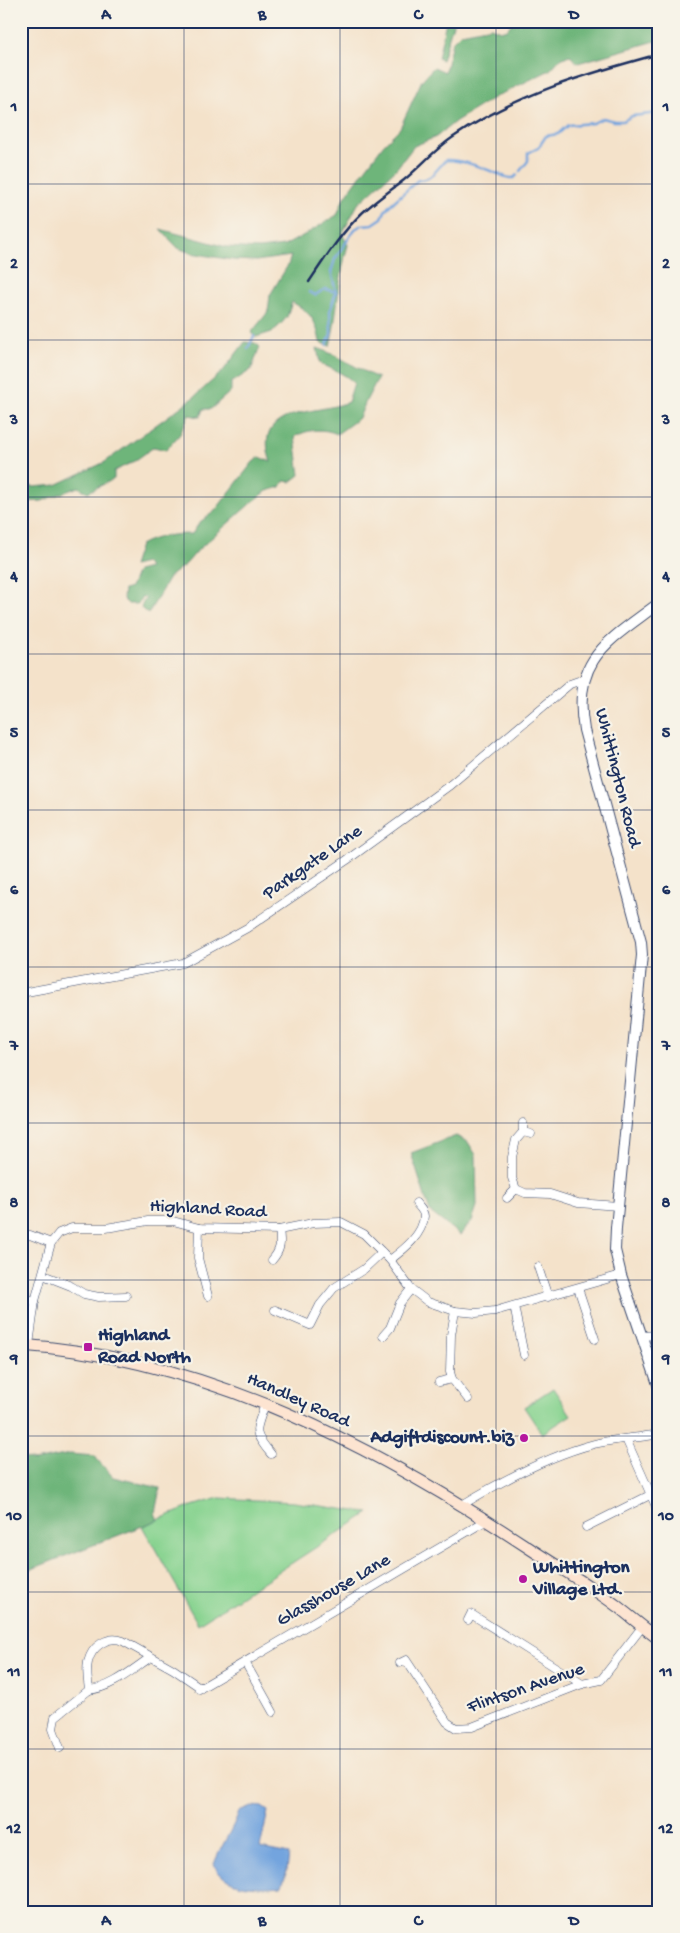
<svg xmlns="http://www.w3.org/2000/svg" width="680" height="1933" font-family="'Gochi Hand',sans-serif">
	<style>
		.green { fill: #88d390; stroke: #528177 }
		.forest { fill: #6eb57a; stroke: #44726c }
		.water { fill: #73a4de; stroke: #476a9e }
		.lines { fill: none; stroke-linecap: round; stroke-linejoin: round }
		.stream { stroke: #73a4de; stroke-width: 2.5 }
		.minor-casing { stroke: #3c4a6e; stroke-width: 9 }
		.tertiary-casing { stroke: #3c4a6e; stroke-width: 12 }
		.secondary-casing { stroke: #3c4a6e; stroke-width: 13 }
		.minor { stroke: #fff; stroke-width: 8 }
		.tertiary { stroke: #fff; stroke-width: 10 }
		.secondary { stroke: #fde4d1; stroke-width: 11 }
		.rail { stroke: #1b2f5e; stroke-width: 2.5 }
		.grid { fill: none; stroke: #1b2f5e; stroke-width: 1; stroke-opacity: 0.55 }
		.poi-dot { fill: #b5179e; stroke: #f7f3e8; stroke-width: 2 }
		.labels { text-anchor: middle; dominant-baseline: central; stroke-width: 4.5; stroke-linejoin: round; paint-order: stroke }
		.street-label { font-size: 19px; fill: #1b2f5e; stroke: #f7f3e8 }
		.poi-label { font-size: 19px; font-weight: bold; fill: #1b2f5e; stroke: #f7f3e8; text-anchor: start }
		.neatline { fill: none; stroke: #1b2f5e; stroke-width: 2 }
		.grid-label { font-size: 16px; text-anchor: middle; font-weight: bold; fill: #1b2f5e }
	</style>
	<rect width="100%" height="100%" fill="#f7f3e8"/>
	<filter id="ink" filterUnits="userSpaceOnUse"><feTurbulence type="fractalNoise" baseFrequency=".02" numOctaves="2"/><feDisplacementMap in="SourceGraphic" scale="10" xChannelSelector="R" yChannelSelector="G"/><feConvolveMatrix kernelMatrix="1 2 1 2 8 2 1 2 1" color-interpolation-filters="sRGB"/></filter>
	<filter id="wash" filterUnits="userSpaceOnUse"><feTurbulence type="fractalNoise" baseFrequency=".0096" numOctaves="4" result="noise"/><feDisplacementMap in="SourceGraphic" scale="20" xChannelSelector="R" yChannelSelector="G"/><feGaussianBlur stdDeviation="1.12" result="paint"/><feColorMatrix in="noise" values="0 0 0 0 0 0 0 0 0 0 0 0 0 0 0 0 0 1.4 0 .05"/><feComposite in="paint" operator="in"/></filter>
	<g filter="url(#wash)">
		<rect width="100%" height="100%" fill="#f4e2ca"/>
		<g class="green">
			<path d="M553,1388L571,1415L542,1434L524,1407Z"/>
			<path d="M219,1498L294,1502L369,1513L198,1624L142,1526L192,1506Z"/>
		</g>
		<g class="forest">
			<path d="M446,21H454L442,60L438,58Z"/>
			<path d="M514,21H659V40L578,63L569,55L559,60L550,70L495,97L456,121L436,137L414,146L396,169L358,204L342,234L348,245C338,278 338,313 330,346L320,342C316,320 311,313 292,302L287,317L280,325L272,332L256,337L251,333L268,312L270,295L288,265L291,256L256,261L233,260L191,253L178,248L160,229L227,247L259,249L284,246L306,234L337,215L343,200L363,172L384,144L400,128L422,80L434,67L445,72L452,42L461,33L491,27L500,31L507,29Z"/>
			<path d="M245,342L255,343L260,347L251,370L231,383V391L211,409H203L200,417L189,415L180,434L166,450L154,447L133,462L114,471V479L88,492L78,487L42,501L21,502V481L33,487L56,485L105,462L193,398L223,371Z"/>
			<path d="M317,348C339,355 357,369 378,378L366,401L359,418L337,434C325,428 306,429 295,437L300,475L291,482L284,481L281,487L267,491L250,504L199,549L186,564L170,576L148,614L141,608L143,602L146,598L142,597L137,604H128L123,599L124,590L130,588L137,571L149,568L146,563L133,566L140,545C156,536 174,534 192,534L200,522L215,511L253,462L260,457L271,462C251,406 317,415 348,402L354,383C346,374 331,369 320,363Z"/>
			<path d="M456,1136L468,1142L476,1155L477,1206L472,1221L460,1235L430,1212L411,1153Z"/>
			<path d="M70,1454L94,1456L113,1477L160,1488L155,1513L158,1520L21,1573V1457L34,1461Z"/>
		</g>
		<path class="water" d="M251,1806L262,1807L268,1811L260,1848L289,1854L287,1870L282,1886C259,1888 223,1889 214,1864C221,1845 233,1830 239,1811Z"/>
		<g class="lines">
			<g class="stream">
				<path d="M520,171L528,161V153L538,148L546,136L558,134L568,125L593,123L603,118L614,121H623L632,116L659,113"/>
				<path d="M309,292L315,295L325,289L336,292"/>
				<path d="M327,345L331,334L330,311L336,292L331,272L335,259L355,229L362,225L373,224L382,218L385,211L390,205L418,180C432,181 437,168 446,160C463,160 480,167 496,173C502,175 507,179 514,178L517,175"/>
				<path d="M248,348L254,336"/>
			</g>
		</g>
	</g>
	<g filter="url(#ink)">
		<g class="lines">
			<g class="minor-casing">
				<g id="minor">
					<path d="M21,993L183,963L247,928L347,860L450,785L570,684L584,679"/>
					<path d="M523,1123V1132L531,1134"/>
					<path d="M523,1132L516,1140L512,1157V1178L516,1189L525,1193L550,1194L578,1203L618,1206"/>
					<path d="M507,1198L516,1189"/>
					<path d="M199,1228L198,1258L208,1296"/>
					<path d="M21,1234L30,1235L51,1243"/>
					<path d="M272,1260C281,1250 281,1243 279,1230"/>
					<path d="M390,1260C403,1250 423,1235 424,1216C424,1211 419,1207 416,1203"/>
					<path d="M538,1267L548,1297"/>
					<path d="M43,1275L71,1286L84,1294L99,1297L126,1296"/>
					<path d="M578,1288L595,1339"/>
					<path d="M21,1298L35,1301"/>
					<path d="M514,1306L524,1355"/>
					<path d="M275,1310L310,1325L320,1305L334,1288L364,1269L382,1252"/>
					<path d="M455,1311L451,1335L450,1372L452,1379L468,1399"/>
					<path d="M383,1336L390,1328L400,1303L411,1289"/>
					<path d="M641,1336L659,1335"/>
					<path d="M29,1345L35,1301L51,1243L59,1233L72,1228H106L148,1221H173L199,1228L279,1230L313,1223L341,1222L364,1234L390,1260L411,1289L428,1302L455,1311L476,1313L495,1311L621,1275"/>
					<path d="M439,1382L452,1379"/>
					<path d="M265,1404C256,1432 251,1430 271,1454"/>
					<path d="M626,1439L659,1513"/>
					<path d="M462,1505C503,1480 548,1456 594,1444C615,1439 638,1438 659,1434"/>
					<path d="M586,1527L650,1495"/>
					<path d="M468,1620L471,1614L582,1684"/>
					<path d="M245,1662L273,1712"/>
					<path d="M400,1663L406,1660L447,1722L456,1728L472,1727L582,1684L601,1680L642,1627"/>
					<path d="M199,1689L487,1520"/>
					<path d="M89,1690C112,1688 133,1669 151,1657"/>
					<path d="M60,1748L53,1729L55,1717L89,1690C88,1681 86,1671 88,1662C92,1646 108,1635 123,1641L173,1669L201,1688"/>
				</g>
			</g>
			<g class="tertiary-casing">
				<path id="tertiary" d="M659,603C609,641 571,658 584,730L641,942L642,955L616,1228L615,1250L621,1275L659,1387"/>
			</g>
			<g class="secondary-casing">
				<path id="secondary" d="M21,1345C207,1358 376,1447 529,1548C558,1567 589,1585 617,1606C631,1617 645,1629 659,1639"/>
			</g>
			<use href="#minor" class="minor"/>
			<use href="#tertiary" class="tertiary"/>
			<use href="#secondary" class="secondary"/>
			<path class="rail" d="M309,282C325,258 341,233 362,213C375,201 390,191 404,180C421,166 436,148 455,136C519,93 586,74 659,54"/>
		</g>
	</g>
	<path class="grid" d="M184,21V1912M340,21V1912M496,21V1912M21,184H659M21,340H659M21,497H659M21,654H659M21,810H659M21,967H659M21,1123H659M21,1280H659M21,1436H659M21,1592H659M21,1749H659"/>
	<g class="poi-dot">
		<rect x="83" y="1342" width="10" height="10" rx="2.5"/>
		<circle cx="524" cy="1438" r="5"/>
		<circle cx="523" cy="1579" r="5"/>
	</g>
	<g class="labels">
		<g class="street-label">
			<text transform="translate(617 778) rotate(76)">Whittington Road</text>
			<text transform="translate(313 863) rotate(-35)">Parkgate Lane</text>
			<text transform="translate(208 1210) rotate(3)">Highland Road</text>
			<text transform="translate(298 1401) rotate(24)">Handley Road</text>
			<text transform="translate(334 1591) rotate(-30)">Glasshouse Lane</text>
			<text transform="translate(526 1689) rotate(-19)">Flintson Avenue</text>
		</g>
		<g class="poi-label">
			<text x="98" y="1336">Highland<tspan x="98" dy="22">Road North</tspan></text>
			<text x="514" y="1438" text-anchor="end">Adgiftdiscount.biz</text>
			<text x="533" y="1568">Whittington<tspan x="533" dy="22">Village Ltd.</tspan></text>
		</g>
	</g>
	<rect width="680" height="1933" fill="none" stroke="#f7f3e8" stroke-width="55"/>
	<rect x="28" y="28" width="624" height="1878" class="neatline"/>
	<g class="grid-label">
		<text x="106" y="19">A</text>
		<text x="262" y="19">B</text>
		<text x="418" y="19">C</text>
		<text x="574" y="19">D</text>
		<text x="14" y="111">1</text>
		<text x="666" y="111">1</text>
		<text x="14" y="268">2</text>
		<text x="666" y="268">2</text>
		<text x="14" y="424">3</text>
		<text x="666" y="424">3</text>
		<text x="14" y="581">4</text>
		<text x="666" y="581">4</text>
		<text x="14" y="737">5</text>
		<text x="666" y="737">5</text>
		<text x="14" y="894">6</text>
		<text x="666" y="894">6</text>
		<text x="14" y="1050">7</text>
		<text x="666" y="1050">7</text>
		<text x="14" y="1207">8</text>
		<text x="666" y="1207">8</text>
		<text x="14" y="1363">9</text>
		<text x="666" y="1363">9</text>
		<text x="14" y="1520">10</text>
		<text x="666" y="1520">10</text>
		<text x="14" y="1676">11</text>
		<text x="666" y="1676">11</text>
		<text x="14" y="1833">12</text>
		<text x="666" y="1833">12</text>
		<text x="106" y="1925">A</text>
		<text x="262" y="1925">B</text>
		<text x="418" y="1925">C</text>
		<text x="574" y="1925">D</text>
	</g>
</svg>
